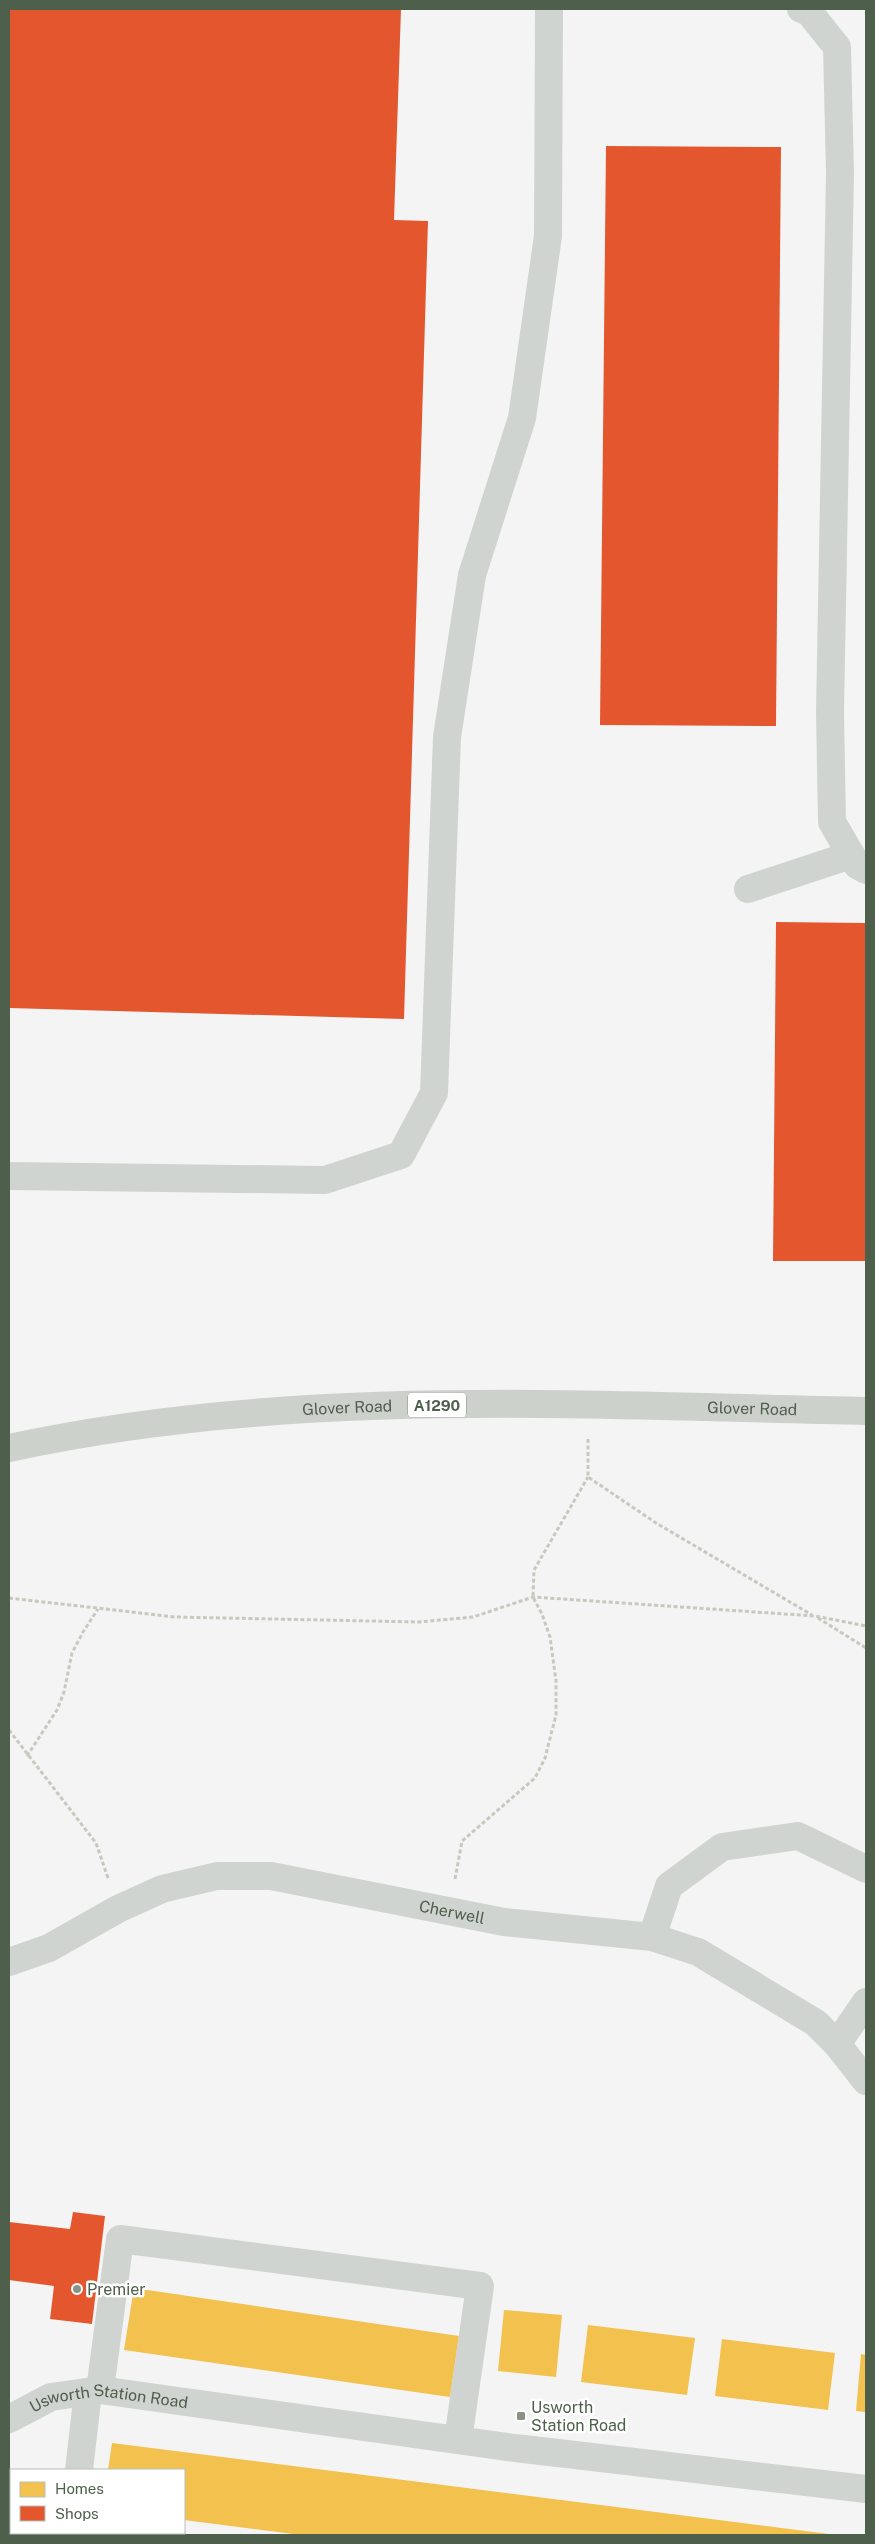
<svg xmlns="http://www.w3.org/2000/svg" width="875" height="2544" font-family="'Public Sans',sans-serif">
	<style>
		.homes { fill: #f2c14e }
		.shops { fill: #e4572e }
		.lines { fill: none; stroke-linecap: round; stroke-linejoin: round }
		.path { stroke: #c7c9be; stroke-width: 3; stroke-dasharray: 4 2.5; stroke-linecap: butt }
		.minor { stroke: #d0d4d0; stroke-width: 28 }
		.major { stroke: #cdd1cc; stroke-width: 28 }
		.poi-dot { fill: #889386; stroke: #fff; stroke-width: 2 }
		.labels { text-anchor: middle; dominant-baseline: central; stroke-width: 5; stroke-linejoin: round; paint-order: stroke }
		.shield { fill: #fff; stroke: #838f81; stroke-width: 1 }
		.shield-label { font-size: 15px; font-weight: bold; fill: #4e5f4b }
		.street-label { font-size: 16px; fill: #4e5f4b; stroke: #fff }
		.poi-label { font-size: 16px; fill: #4e5f4b; stroke: #fff; text-anchor: start }
	</style>
	<rect width="100%" height="100%" fill="#f4f4f4"/>
	<g class="homes">
		<path d="M134,2288L459,2336L450,2397L124,2350Z"/>
		<path d="M504,2310L562,2315L556,2377L498,2371Z"/>
		<path d="M588,2325L695,2338L687,2395L581,2382Z"/>
		<path d="M722,2339L835,2353L828,2410L715,2396Z"/>
		<path d="M861,2354L866,2355V2412L856,2411Z"/>
		<path d="M112,2443L829,2534V2535H301L184,2520V2470H108Z"/>
	</g>
	<g class="shops">
		<path d="M9,9H401L394,220L428,221L404,1019L9,1008Z"/>
		<path d="M606,146L781,147L776,726L600,725Z"/>
		<path d="M776,922L866,923V1261H773Z"/>
		<path d="M73,2212L105,2216L92,2324L50,2319L54,2286L9,2280V2222L70,2229Z"/>
	</g>
	<g class="lines">
		<g class="path">
			<path d="M588,1439V1477L656,1523L812,1615"/>
			<path d="M9,1598L175,1617L419,1622L473,1617L533,1597L815,1616L866,1626"/>
			<path d="M818,1618L866,1648"/>
			<path d="M9,1730L96,1843L108,1878"/>
			<path d="M27,1756L57,1710L64,1692L72,1653L83,1632L98,1609"/>
			<path d="M455,1879L462,1841L535,1778L545,1758L556,1715V1681L550,1637L542,1614L533,1597L534,1570L588,1477"/>
		</g>
		<g class="minor">
			<path d="M801,9L809,12L837,47L840,173L830,712L832,822L857,865L866,870"/>
			<path d="M748,889L851,855"/>
			<path d="M9,1176L325,1180L401,1155L434,1093L447,737L472,575L522,418L548,236L549,9"/>
			<path d="M652,1937L669,1886L722,1847L798,1836L866,1869"/>
			<path id="s1" d="M9,1962L49,1948L118,1909L162,1889L217,1876H271L504,1922L652,1937L698,1952L816,2023L837,2044L866,2081"/>
			<path d="M837,2044L866,2002"/>
			<path d="M100,2390L120,2239L480,2286L458,2440"/>
			<path id="s2" d="M9,2419L51,2397L100,2390L515,2448L866,2489"/>
			<path d="M79,2470L88,2392"/>
			<path d="M72,2535V2533"/>
		</g>
		<path class="major" id="s3" d="M9,1448C290,1387 580,1405 866,1411"/>
	</g>
	<g class="poi-dot">
		<circle cx="77" cy="2289" r="5"/>
		<rect x="516" y="2411" width="10" height="10" rx="2.5"/>
	</g>
	<g class="labels">
		<rect class="shield" x="408" y="1392.5" width="58" height="25" rx="4"/>
		<g class="shield-label">
			<text x="437" y="1405">A1290</text>
		</g>
		<g class="street-label">
			<text stroke="none"><textPath href="#s3" startOffset="341">Glover Road</textPath></text>
			<text stroke="none"><textPath href="#s3" startOffset="746">Glover Road</textPath></text>
			<text stroke="none"><textPath href="#s1" startOffset="465">Cherwell</textPath></text>
			<text stroke="none"><textPath href="#s2" startOffset="105">Usworth Station Road</textPath></text>
		</g>
		<g class="poi-label">
			<text x="87" y="2289">Premier</text>
			<text x="531" y="2407">Usworth<tspan x="531" dy="18">Station Road</tspan></text>
		</g>
	</g>
	<rect width="875" height="2544" fill="none" stroke="#4e5f4b" stroke-width="20"/>
	<rect x="10" y="2469" width="175" height="65" fill="#ffffff" stroke="#b8bfb7"/>
	<rect x="20" y="2482" width="25" height="15" fill="#f2c14e" stroke="#b8bfb7"/>
	<text x="55" y="2494" font-size="15" fill="#4e5f4b">Homes</text>
	<rect x="20" y="2506" width="25" height="15" fill="#e4572e" stroke="#b8bfb7"/>
	<text x="55" y="2519" font-size="15" fill="#4e5f4b">Shops</text>
</svg>
